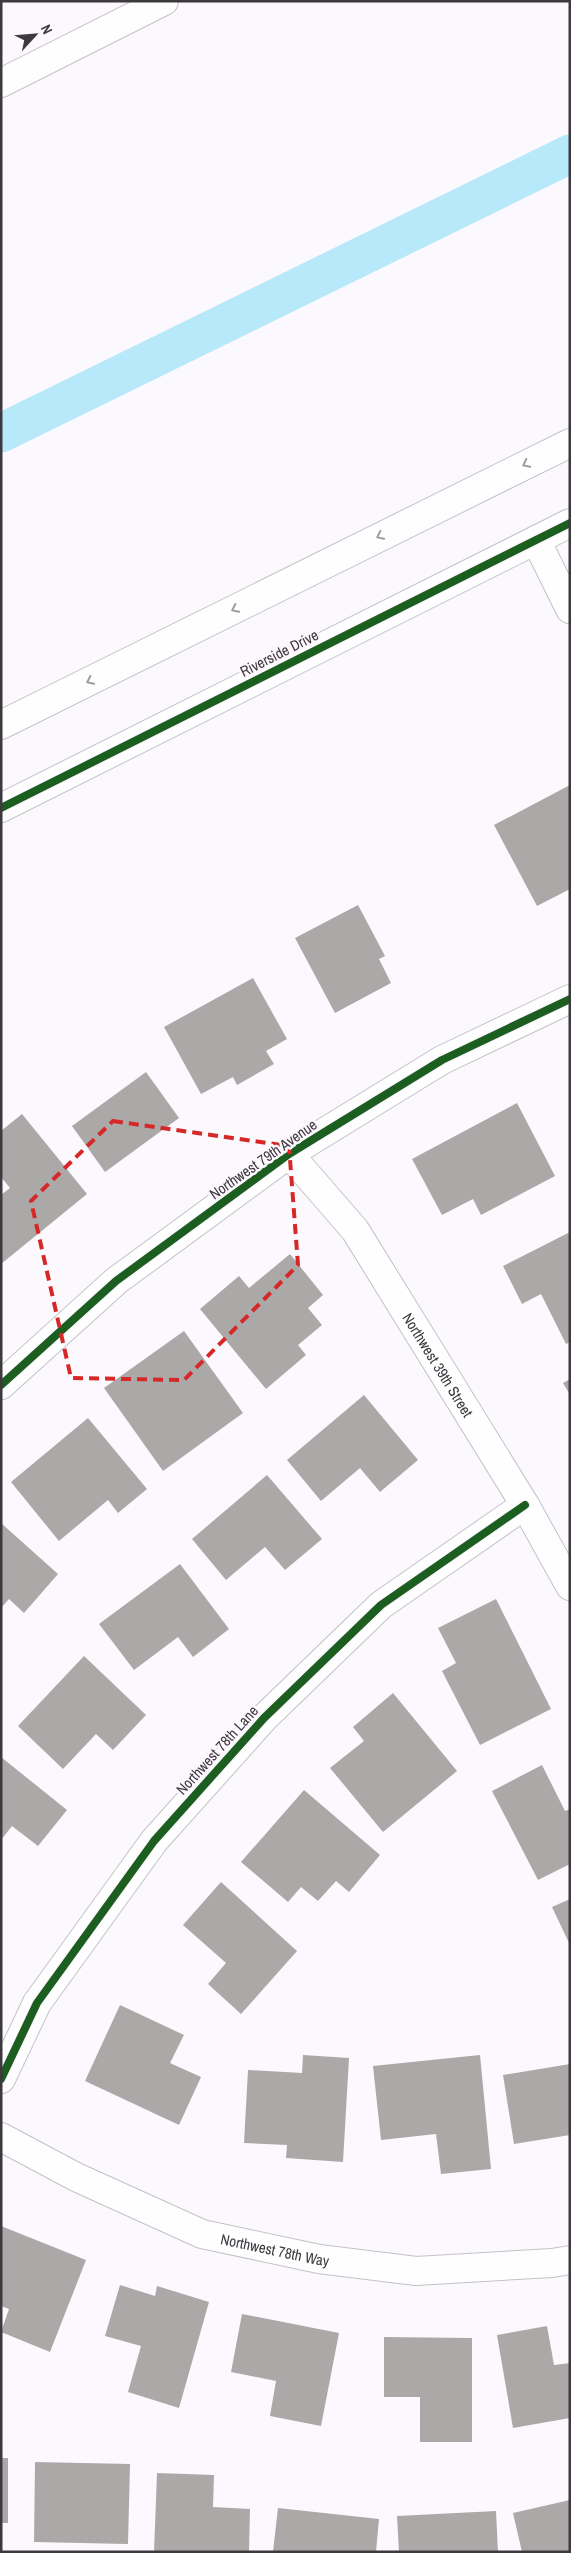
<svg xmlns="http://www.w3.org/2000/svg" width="571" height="2553" font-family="'Archivo Narrow',sans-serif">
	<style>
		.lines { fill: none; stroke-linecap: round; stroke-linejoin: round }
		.canal { stroke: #b8e9fa; stroke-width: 39 }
		.building { fill: #aba8a8 }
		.street-casing { stroke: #c5c2c6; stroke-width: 30 }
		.secondary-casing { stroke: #c5c2c6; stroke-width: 30 }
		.street { stroke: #fefeff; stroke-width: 28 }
		.secondary { stroke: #fefeff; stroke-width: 28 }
		.cycleway-casing { stroke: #fcf8fe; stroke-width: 11 }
		.cycleway { stroke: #1b5e20; stroke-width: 8 }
		.oneway { stroke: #9e9c9f }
		.marked { fill: none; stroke: #d62828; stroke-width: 4; stroke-dasharray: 10 6; stroke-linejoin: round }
		.labels { text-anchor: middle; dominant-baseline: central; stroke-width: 5; stroke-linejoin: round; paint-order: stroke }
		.street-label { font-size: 15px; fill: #3d393f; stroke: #fcf8fe }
	</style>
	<rect width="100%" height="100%" fill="#fbf9fd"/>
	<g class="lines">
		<path class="canal" d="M1,433L570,154"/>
	</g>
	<g class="building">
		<path d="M570,785V889L537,906L494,825Z"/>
		<path d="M358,905L385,956L379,959L391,983L335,1013L295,938Z"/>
		<path d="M253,978L287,1039L266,1051L274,1064L237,1085L233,1077L201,1094L164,1027Z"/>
		<path d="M146,1072L179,1118L105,1172L72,1126Z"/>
		<path d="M517,1103L555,1176L481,1215L473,1199L442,1215L412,1159Z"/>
		<path d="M22,1114L87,1194L1,1264V1195L10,1188L1,1177V1131Z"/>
		<path d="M570,1232V1342L566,1344L541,1294L522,1304L503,1266Z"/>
		<path d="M290,1254L323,1295L308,1308L322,1325L298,1345L306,1355L266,1389L200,1309L239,1276L249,1288Z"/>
		<path d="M184,1331L243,1413L163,1471L104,1388Z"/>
		<path d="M570,1379V1395L563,1383Z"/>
		<path d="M364,1395L418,1460L380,1492L360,1468L321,1501L287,1460Z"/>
		<path d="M88,1418L147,1489L118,1513L108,1500L59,1541L11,1482Z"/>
		<path d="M267,1475L322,1539L285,1570L265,1547L226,1580L192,1539Z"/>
		<path d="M1,1523L58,1574L24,1613L9,1599L1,1608Z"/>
		<path d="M180,1564L229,1629L193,1657L178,1637L134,1670L99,1624Z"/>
		<path d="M496,1599L551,1709L480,1745L442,1671L456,1663L438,1628Z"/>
		<path d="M84,1656L146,1715L113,1750L96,1734L63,1769L18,1726Z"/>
		<path d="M393,1693L457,1771L383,1832L330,1768L364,1741L353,1727Z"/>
		<path d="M1,1757L67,1810L38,1846L12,1826L1,1840Z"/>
		<path d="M542,1765L565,1811L570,1809V1864L538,1880L492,1791Z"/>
		<path d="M304,1790L380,1855L349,1892L336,1881L318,1901L301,1887L288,1902L241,1862Z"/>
		<path d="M221,1882L297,1951L241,2014L208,1984L226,1963L183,1925Z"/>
		<path d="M570,1899V1945L552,1907Z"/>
		<path d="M120,2005L184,2035L170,2063L201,2077L179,2125L85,2081Z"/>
		<path d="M303,2055L349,2058L343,2162L286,2158L287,2145L244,2143L248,2070L302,2073Z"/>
		<path d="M480,2055L491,2169L441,2174L436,2134L381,2140L373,2066Z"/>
		<path d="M570,2064V2135L514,2144L503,2075Z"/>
		<path d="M1,2226L86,2260L50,2352L1,2332L9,2309L1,2306Z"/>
		<path d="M120,2285L155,2296L157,2286L209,2302L179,2408L128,2392L141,2346L105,2336Z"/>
		<path d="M242,2314L339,2333L321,2426L270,2416L276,2381L231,2372Z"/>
		<path d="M547,2326L554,2365L570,2363V2418L513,2428L497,2335Z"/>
		<path d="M384,2337L472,2338V2442H420V2397H384Z"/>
		<rect x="1" y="2458" width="7" height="65"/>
		<path d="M35,2462L130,2464L128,2544L34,2542Z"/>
		<path d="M157,2473L214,2475L213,2507L250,2509L249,2552H154Z"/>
		<path d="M570,2500V2552H522L513,2513Z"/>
		<path d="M278,2508L379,2519L376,2552H273Z"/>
		<path d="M496,2511L498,2552H399L397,2516Z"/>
	</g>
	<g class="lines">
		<g class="street-casing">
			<g id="street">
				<path d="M1,83L164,1"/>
				<path d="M536,540L570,609"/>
				<path id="s1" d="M289,1154L355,1230L525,1505L570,1586"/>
				<path d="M1,1385L116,1281L289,1154L442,1060L570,999"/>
				<path d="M1,2079L37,2003L154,1841L264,1718L381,1605L525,1505"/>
				<path id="s2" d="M1,2137L76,2177L202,2234L319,2259L416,2271L552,2263L570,2260"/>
			</g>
		</g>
		<g class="secondary-casing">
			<g id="secondary">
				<path d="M1,725L570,443"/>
				<path d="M1,808L570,523"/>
			</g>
		</g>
		<use href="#street" class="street"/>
		<use href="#secondary" class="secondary"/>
		<g class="cycleway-casing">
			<g id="cycleway">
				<path d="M1,808L570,523"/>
				<path d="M1,1385L116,1281L289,1154L442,1060L570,999"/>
				<path d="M1,2079L37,2003L154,1841L264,1718L381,1605L525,1505"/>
			</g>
		</g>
		<use href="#cycleway" class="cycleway"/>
	</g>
	<defs><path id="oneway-chevron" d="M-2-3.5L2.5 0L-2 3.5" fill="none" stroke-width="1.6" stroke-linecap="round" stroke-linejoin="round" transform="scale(1.25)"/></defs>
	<g class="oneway">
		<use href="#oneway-chevron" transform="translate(526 464) rotate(154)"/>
		<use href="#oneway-chevron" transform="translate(380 536) rotate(154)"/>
		<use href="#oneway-chevron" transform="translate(235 609) rotate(154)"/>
		<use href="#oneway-chevron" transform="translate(90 681) rotate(154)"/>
	</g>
	<path class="marked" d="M113,1121L289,1146L298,1265L184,1380L71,1378L31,1201Z"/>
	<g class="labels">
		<g class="street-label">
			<text transform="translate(279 653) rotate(-27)">Riverside Drive</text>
			<text transform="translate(263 1159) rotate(-35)">Northwest 79th Avenue</text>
			<text stroke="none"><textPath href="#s1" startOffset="259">Northwest 39th Street</textPath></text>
			<text transform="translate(217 1750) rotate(-48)">Northwest 78th Lane</text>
			<text stroke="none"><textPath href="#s2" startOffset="298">Northwest 78th Way</textPath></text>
		</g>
	</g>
	<rect width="571" height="2553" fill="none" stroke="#3d393f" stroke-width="5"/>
	<g transform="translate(35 35) rotate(64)" stroke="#fcf8fe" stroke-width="4" paint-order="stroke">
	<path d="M0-4L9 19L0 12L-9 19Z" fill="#3d393f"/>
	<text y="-8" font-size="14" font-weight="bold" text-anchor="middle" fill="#3d393f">N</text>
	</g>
</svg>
